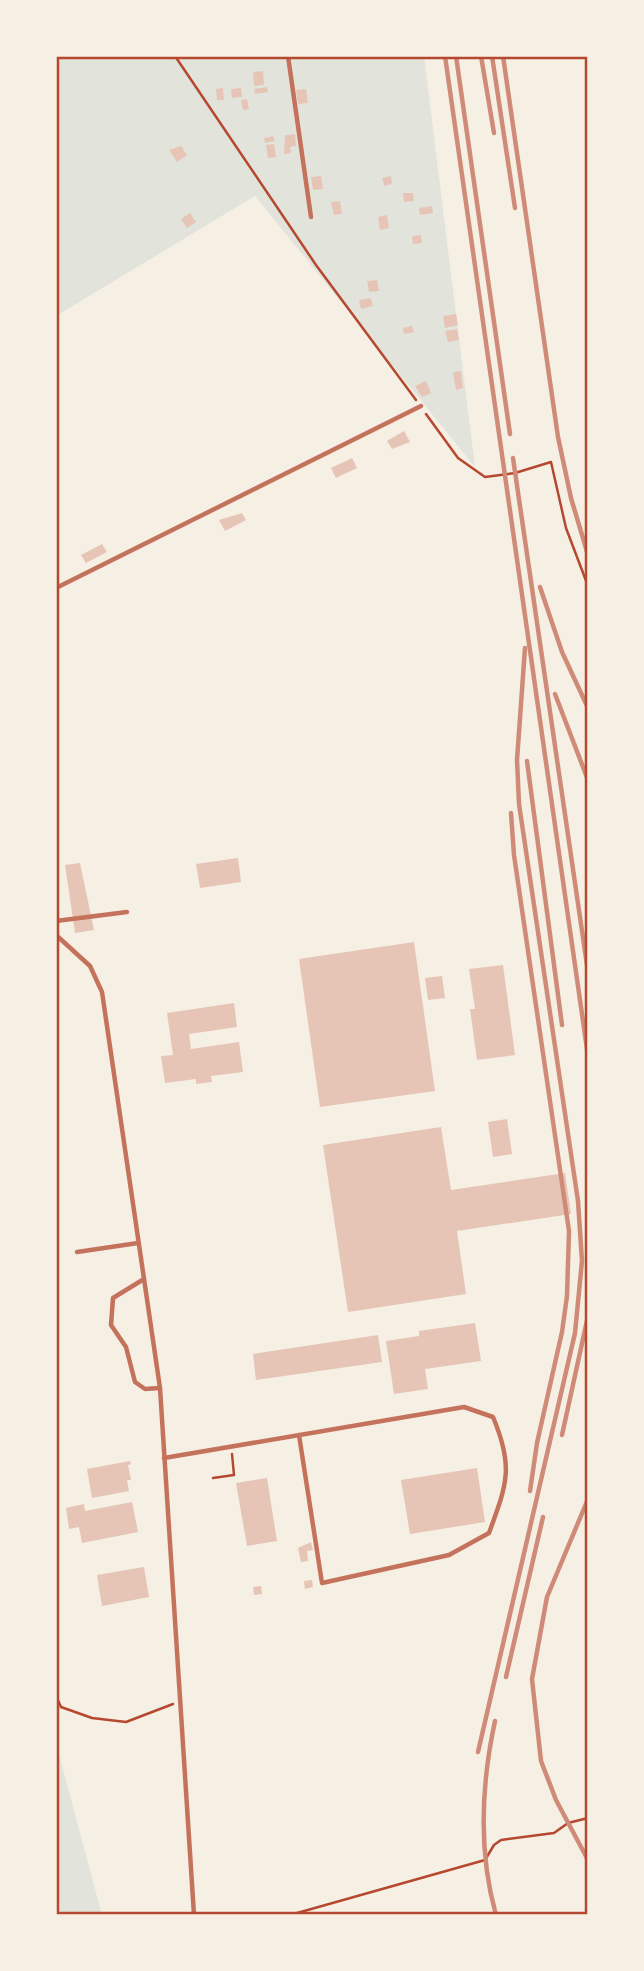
<svg xmlns="http://www.w3.org/2000/svg" width="644" height="1971" font-family="Inter,sans-serif">
	<style>
		.green { fill: #e2e4dc }
		.building { fill: #e6c5b7 }
		.lines { fill: none; stroke-linecap: round; stroke-linejoin: round }
		.path { stroke: #b5482f; stroke-width: 2.5 }
		.service { stroke: #c5725c; stroke-width: 4.5 }
		.rail { stroke: #cf8b77; stroke-width: 4.5 }
		.neatline { fill: none; stroke: #b5482f; stroke-width: 2.5 }
	</style>
	<rect width="100%" height="100%" fill="#f6efe4"/>
	<g class="green">
		<path d="M59,56H424L475,467L255,196L56,316V60Z"/>
		<path d="M56,1743L102,1915H56Z"/>
	</g>
	<g class="building">
		<path d="M263,71L264,85L254,86L253,72Z"/>
		<path d="M267,87L268,92L255,94L254,89Z"/>
		<path d="M223,88L224,100H217L216,89Z"/>
		<path d="M241,88L242,97L232,98L231,89Z"/>
		<path d="M306,89L308,103L298,104L296,90Z"/>
		<path d="M247,99L249,109L243,110L241,100Z"/>
		<path d="M295,134L296,146L290,147L291,153L284,154L285,135Z"/>
		<path d="M273,136L275,141L265,143L264,138Z"/>
		<path d="M274,144L276,157L268,158L266,145Z"/>
		<path d="M181,146L187,155L177,162L169,150Z"/>
		<path d="M321,176L323,189L313,190L311,177Z"/>
		<path d="M391,176L392,184L384,186L382,178Z"/>
		<path d="M403,193H413L414,201L404,202Z"/>
		<path d="M340,201L342,214L334,215L331,202Z"/>
		<path d="M432,206L433,213L420,215L419,208Z"/>
		<path d="M190,213L196,222L187,228L181,219Z"/>
		<path d="M387,215L389,228L380,230L378,217Z"/>
		<path d="M421,235L422,243L413,244L412,236Z"/>
		<path d="M377,280L379,291L369,292L367,281Z"/>
		<path d="M371,298L373,306L361,309L359,300Z"/>
		<path d="M456,314L458,325L445,328L443,316Z"/>
		<path d="M412,326L414,332L404,334L403,328Z"/>
		<path d="M457,329L459,340L448,342L445,331Z"/>
		<path d="M461,371L463,388L456,390L453,372Z"/>
		<path d="M426,381L431,393L422,397L415,386Z"/>
		<path d="M404,431L410,442L392,449L387,441Z"/>
		<path d="M352,458L357,468L336,478L331,468Z"/>
		<path d="M242,513L246,520L225,531L219,520Z"/>
		<path d="M102,544L107,552L86,563L81,555Z"/>
		<path d="M238,858L241,882L200,888L196,864Z"/>
		<path d="M80,863L94,930L75,933L65,865Z"/>
		<path d="M414,942L435,1091L320,1107L299,959Z"/>
		<path d="M503,965L515,1055L477,1060L470,1009H475L469,969Z"/>
		<path d="M442,976L445,998L428,1000L425,978Z"/>
		<path d="M234,1003L237,1027L189,1034L191,1049L239,1042L243,1072L211,1076L212,1082L196,1084V1079L165,1083L161,1056L173,1055L167,1013Z"/>
		<path d="M507,1119L512,1154L493,1157L488,1122Z"/>
		<path d="M441,1127L451,1190L565,1173L571,1214L457,1231L466,1294L348,1312L323,1145Z"/>
		<path d="M475,1323L481,1361L425,1369L428,1389L394,1394L386,1341L419,1336V1331Z"/>
		<path d="M378,1335L382,1362L256,1380L253,1354Z"/>
		<path d="M130,1461L131,1464L128,1465L131,1480H127L129,1491L92,1498L87,1469Z"/>
		<path d="M477,1468L485,1522L410,1534L401,1480Z"/>
		<path d="M267,1478L277,1541L247,1546L236,1483Z"/>
		<path d="M132,1502L138,1532L82,1543L79,1527L69,1529L66,1508L84,1504L85,1511Z"/>
		<path d="M311,1542L313,1550L307,1551L308,1561L301,1562L298,1548Z"/>
		<path d="M144,1567L149,1597L102,1606L97,1575Z"/>
		<path d="M312,1580L313,1587L305,1589L304,1581Z"/>
		<path d="M261,1586L262,1594L254,1595L253,1587Z"/>
	</g>
	<g class="lines">
		<g class="path">
			<path d="M175,56L316,265L416,400"/>
			<path d="M426,414L458,458L485,477L515,473L551,462L566,528L588,586"/>
			<path d="M213,1478L234,1475L232,1454"/>
			<path d="M56,1696L61,1707L92,1718L126,1722L173,1704"/>
			<path d="M290,1915L485,1860L494,1845L501,1840L554,1833L568,1823L588,1818"/>
		</g>
		<g class="service">
			<path d="M288,56L311,217"/>
			<path d="M56,588L421,406"/>
			<path d="M56,921L127,912"/>
			<path d="M56,935L90,966L102,992L160,1388L194,1915"/>
			<path d="M77,1252L138,1243"/>
			<path d="M144,1279L113,1298L111,1325L126,1347L135,1382L145,1389L160,1388"/>
			<path d="M164,1458L464,1407L493,1417C514,1467 507,1484 489,1533L449,1555L322,1583L299,1435"/>
		</g>
		<g class="rail">
			<path d="M445,56L588,1056"/>
			<path d="M456,56L510,434"/>
			<path d="M481,56L494,133"/>
			<path d="M492,56L515,208"/>
			<path d="M503,56L558,437L571,498L588,555"/>
			<path d="M513,458L588,972"/>
			<path d="M540,587L562,652L588,708"/>
			<path d="M555,694L588,780"/>
			<path d="M527,761L562,1025"/>
			<path d="M511,813L514,855L569,1231L567,1296L562,1332L537,1443L530,1491"/>
			<path d="M562,1435L588,1316"/>
			<path d="M588,1499L547,1597L532,1679L541,1761L556,1800L588,1860"/>
			<path d="M506,1677L543,1517"/>
			<path d="M495,1721C481,1786 478,1851 496,1915"/>
			<path d="M478,1752L575,1333L582,1261L578,1201L519,804L517,760L525,648"/>
		</g>
	</g>
	<rect width="644" height="1971" fill="none" stroke="#f6efe4" stroke-width="116"/>
	<rect x="58" y="58" width="528" height="1855" class="neatline"/>
</svg>
